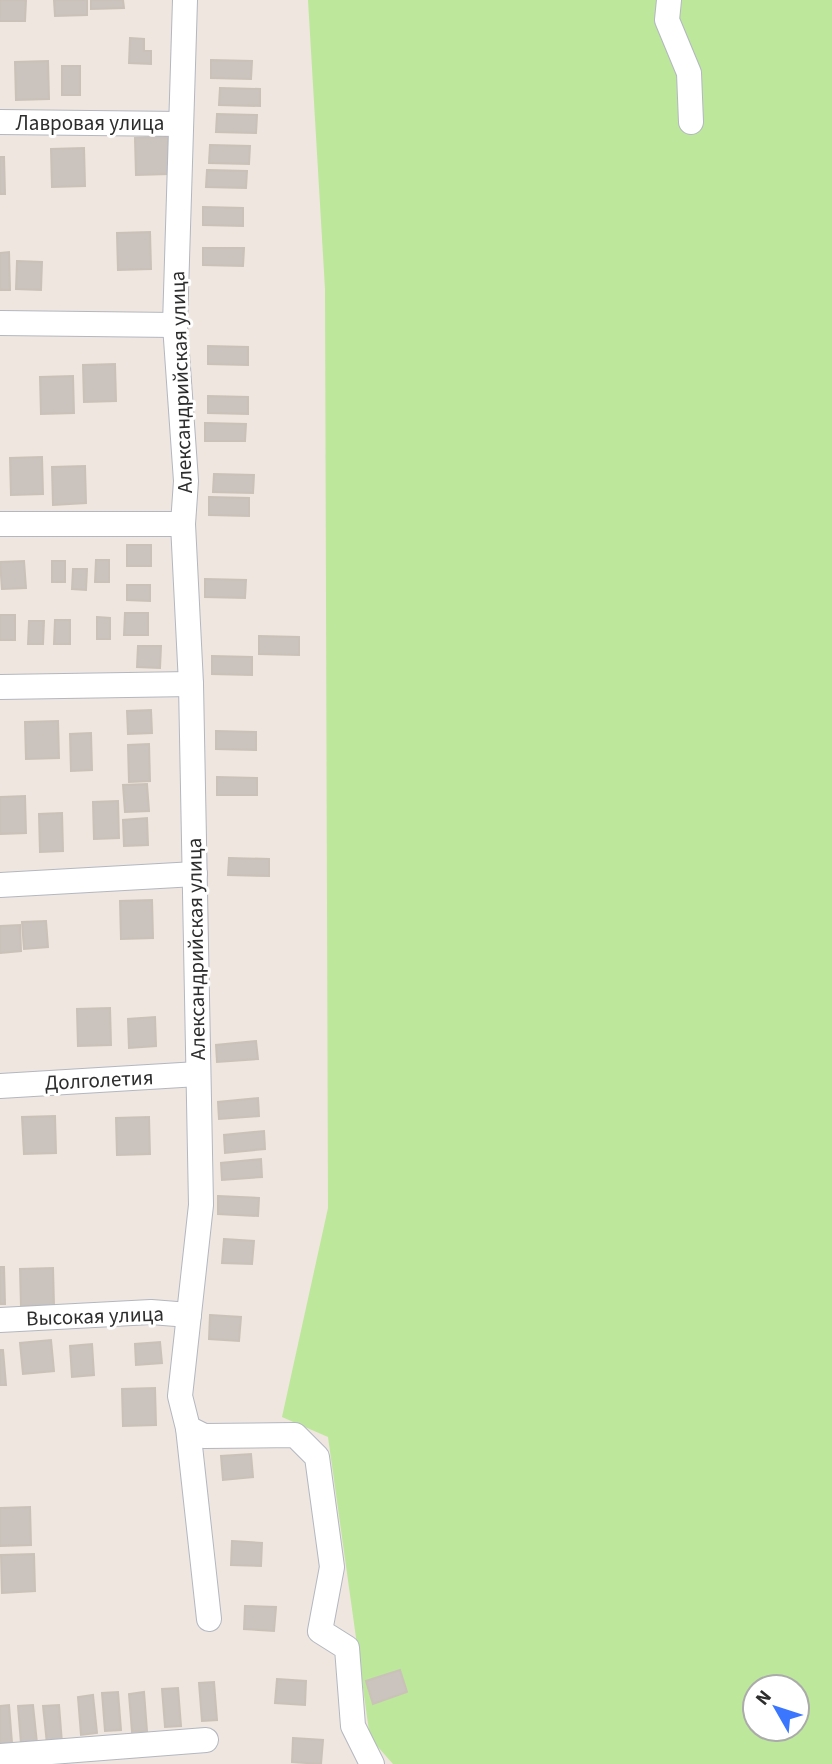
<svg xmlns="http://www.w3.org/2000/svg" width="832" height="1764" font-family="'Source Sans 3',sans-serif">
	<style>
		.green { fill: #bde79a; fill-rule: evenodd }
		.building { fill: #cac3be; stroke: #cac2b8; stroke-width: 2 }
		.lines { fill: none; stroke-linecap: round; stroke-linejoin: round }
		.minor-casing { stroke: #b3b7c1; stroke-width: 26 }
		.minor { stroke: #fff; stroke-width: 24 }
		.labels { text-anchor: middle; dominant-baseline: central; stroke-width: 6; stroke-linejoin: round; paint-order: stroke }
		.street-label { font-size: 21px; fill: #2d2d2d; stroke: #fff }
	</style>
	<rect width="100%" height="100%" fill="#efe6df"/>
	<path class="green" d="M308,0H832V1764H393L370,1738L328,1437L282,1417L328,1208L325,289ZM755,1687H797V1729H755Z"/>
	<g class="building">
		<path d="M0,0H26L25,21H0Z"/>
		<path d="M54,0H87V15L55,16Z"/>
		<path d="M91,0H123L124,8L91,9Z"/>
		<path d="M130,38L144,39V51H151V64L129,63Z"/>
		<path d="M211,60L252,61L251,79L211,78Z"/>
		<path d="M48,61L49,99L16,100L15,62Z"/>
		<rect x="62" y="66" width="18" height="29"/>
		<path d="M220,88L260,89V106L219,105Z"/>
		<path d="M217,114L257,115L256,133L216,132Z"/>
		<path d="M168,137L169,174L136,175L135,138Z"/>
		<path d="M210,145L250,146L249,164L209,163Z"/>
		<path d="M84,148L85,186L52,187L51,149Z"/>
		<path d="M0,157H4L5,194H0Z"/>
		<path d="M207,170L247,171L246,188L206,187Z"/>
		<path d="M203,207L243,208V226L203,225Z"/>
		<path d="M150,232L151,269L118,270L117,233Z"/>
		<path d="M203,248H244L243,266L203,265Z"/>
		<path d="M9,252L10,290H0V253Z"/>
		<path d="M17,261L42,262L41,290L16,289Z"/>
		<path d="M208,346L248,347V365L208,364Z"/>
		<path d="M115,364L116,401L84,402L83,365Z"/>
		<path d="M73,376L74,413L41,414L40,377Z"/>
		<path d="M208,396L248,397V414L208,413Z"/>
		<path d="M205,423L246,424L245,441H205Z"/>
		<path d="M42,457L43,494L11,495L10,458Z"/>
		<path d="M85,466L86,503L53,505L52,467Z"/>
		<path d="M214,474L254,475L253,493L213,492Z"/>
		<path d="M209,497L249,498V516L209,515Z"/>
		<rect x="127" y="545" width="24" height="21"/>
		<path d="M96,560H109V582H95Z"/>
		<path d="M24,561L26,588L2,589L0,562Z"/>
		<rect x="52" y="561" width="13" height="21"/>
		<path d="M73,569H87L86,590L72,589Z"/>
		<path d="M205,579L246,580L245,598L205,597Z"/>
		<path d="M127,585H150V601L127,600Z"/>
		<path d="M125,613H148V635H124Z"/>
		<rect x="0" y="615" width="15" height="25"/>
		<path d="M97,617L110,618V639H97Z"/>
		<path d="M55,620H70V644H54Z"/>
		<path d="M29,621H44L43,644H28Z"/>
		<path d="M259,636L299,637V655L259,654Z"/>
		<path d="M138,646H161L160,668L137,667Z"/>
		<path d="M212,656L252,657V675L212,674Z"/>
		<path d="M151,710L152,733L128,734L127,711Z"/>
		<path d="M58,721L59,758L26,759L25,722Z"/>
		<path d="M216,731L256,732V750L216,749Z"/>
		<path d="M91,733L92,770L71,771L70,734Z"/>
		<path d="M149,744L150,781L129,782L128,745Z"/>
		<path d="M217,777L257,778V795H217Z"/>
		<path d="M147,784L149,811L125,812L123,785Z"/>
		<path d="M25,796L26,833L0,834V797Z"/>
		<path d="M118,801L119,838L94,839L93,802Z"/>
		<path d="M62,813L63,851L40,852L39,814Z"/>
		<path d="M147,818L148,845L124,846L123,820Z"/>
		<path d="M229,858L269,859V876L228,875Z"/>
		<path d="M152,900L153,938L121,939L120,901Z"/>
		<path d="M46,921L48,947L24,949L22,922Z"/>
		<path d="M20,925L21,951L0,953V926Z"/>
		<path d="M110,1008L111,1045L78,1046L77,1009Z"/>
		<path d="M155,1017L156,1046L129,1048L128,1019Z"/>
		<path d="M256,1041L258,1059L217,1062L216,1045Z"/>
		<path d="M258,1098L259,1116L219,1119L218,1102Z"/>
		<path d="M55,1116L56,1153L24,1154L22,1117Z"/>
		<path d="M149,1117L150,1154L117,1155L116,1118Z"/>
		<path d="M264,1131L265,1149L225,1153L224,1135Z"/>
		<path d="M261,1159L262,1177L222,1180L221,1163Z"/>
		<path d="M218,1196L259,1198L258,1216L218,1214Z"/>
		<path d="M224,1239L254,1241L252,1264L222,1263Z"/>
		<path d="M0,1267H4L5,1304H0Z"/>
		<path d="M53,1268L54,1305L21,1306L20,1269Z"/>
		<path d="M210,1315L241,1317L239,1341L209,1339Z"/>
		<path d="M51,1340L54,1371L23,1374L20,1343Z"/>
		<path d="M160,1342L162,1363L136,1365L135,1344Z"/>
		<path d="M92,1344L94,1375L72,1377L70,1346Z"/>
		<path d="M0,1350H3L6,1385H0Z"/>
		<path d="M155,1388L156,1425L123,1426L122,1389Z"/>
		<path d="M251,1454L253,1477L223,1480L221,1456Z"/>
		<path d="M30,1507L31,1545L0,1546V1508Z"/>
		<path d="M232,1541L262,1543L261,1566L231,1565Z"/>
		<path d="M34,1554L35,1591L2,1593L1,1555Z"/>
		<path d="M245,1606L276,1607L274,1631L244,1629Z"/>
		<path d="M400,1670L407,1692L373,1704L366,1681Z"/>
		<path d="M277,1679L306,1681L305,1705L275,1703Z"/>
		<path d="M214,1682L217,1720L202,1721L199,1683Z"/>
		<path d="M178,1688L181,1726L165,1727L162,1689Z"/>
		<path d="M118,1692L121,1730L105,1731L102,1693Z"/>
		<path d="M144,1692L147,1731L132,1732L129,1694Z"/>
		<path d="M93,1695L97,1733L81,1735L78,1697Z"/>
		<path d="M9,1705L12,1743L0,1744V1706Z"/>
		<path d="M33,1705L37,1743L21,1744L18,1706Z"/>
		<path d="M59,1705L62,1743L47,1744L43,1706Z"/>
		<path d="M293,1738L323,1740L321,1764L292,1762Z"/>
	</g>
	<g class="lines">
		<g class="minor-casing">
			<g id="minor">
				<path d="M185,0L175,325L186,481L183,524L191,684L201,1205L180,1396L188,1428L204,1436L295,1435L317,1457L332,1567L320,1631L347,1648L353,1726L372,1764"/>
				<path d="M669,0L667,20L689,73L691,122"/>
				<path d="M0,122L181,124"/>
				<path d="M0,323L175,325"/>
				<path d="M0,524H183"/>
				<path d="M0,687L191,684"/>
				<path d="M0,885L195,874"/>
				<path d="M0,1086L198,1074"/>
				<path d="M0,1320L151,1312L189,1315"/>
				<path d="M188,1428L209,1619"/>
				<path d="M0,1756L206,1740"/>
			</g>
		</g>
		<use href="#minor" class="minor"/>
	</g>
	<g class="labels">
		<g class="street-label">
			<text x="90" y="123">Лавровая улица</text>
			<text transform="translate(181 382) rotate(-92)">Александрийская улица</text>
			<text transform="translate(196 949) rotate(-91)">Александрийская улица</text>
			<text transform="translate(99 1080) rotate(-3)">Долголетия</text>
			<text transform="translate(95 1316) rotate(-2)">Высокая улица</text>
		</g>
	</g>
	<g transform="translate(776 1708) rotate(309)"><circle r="33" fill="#ffffff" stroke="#ababab" stroke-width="2"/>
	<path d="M0-5L12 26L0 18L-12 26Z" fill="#3b76ff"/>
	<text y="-10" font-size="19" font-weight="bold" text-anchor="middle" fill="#2d2d2d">N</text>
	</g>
</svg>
